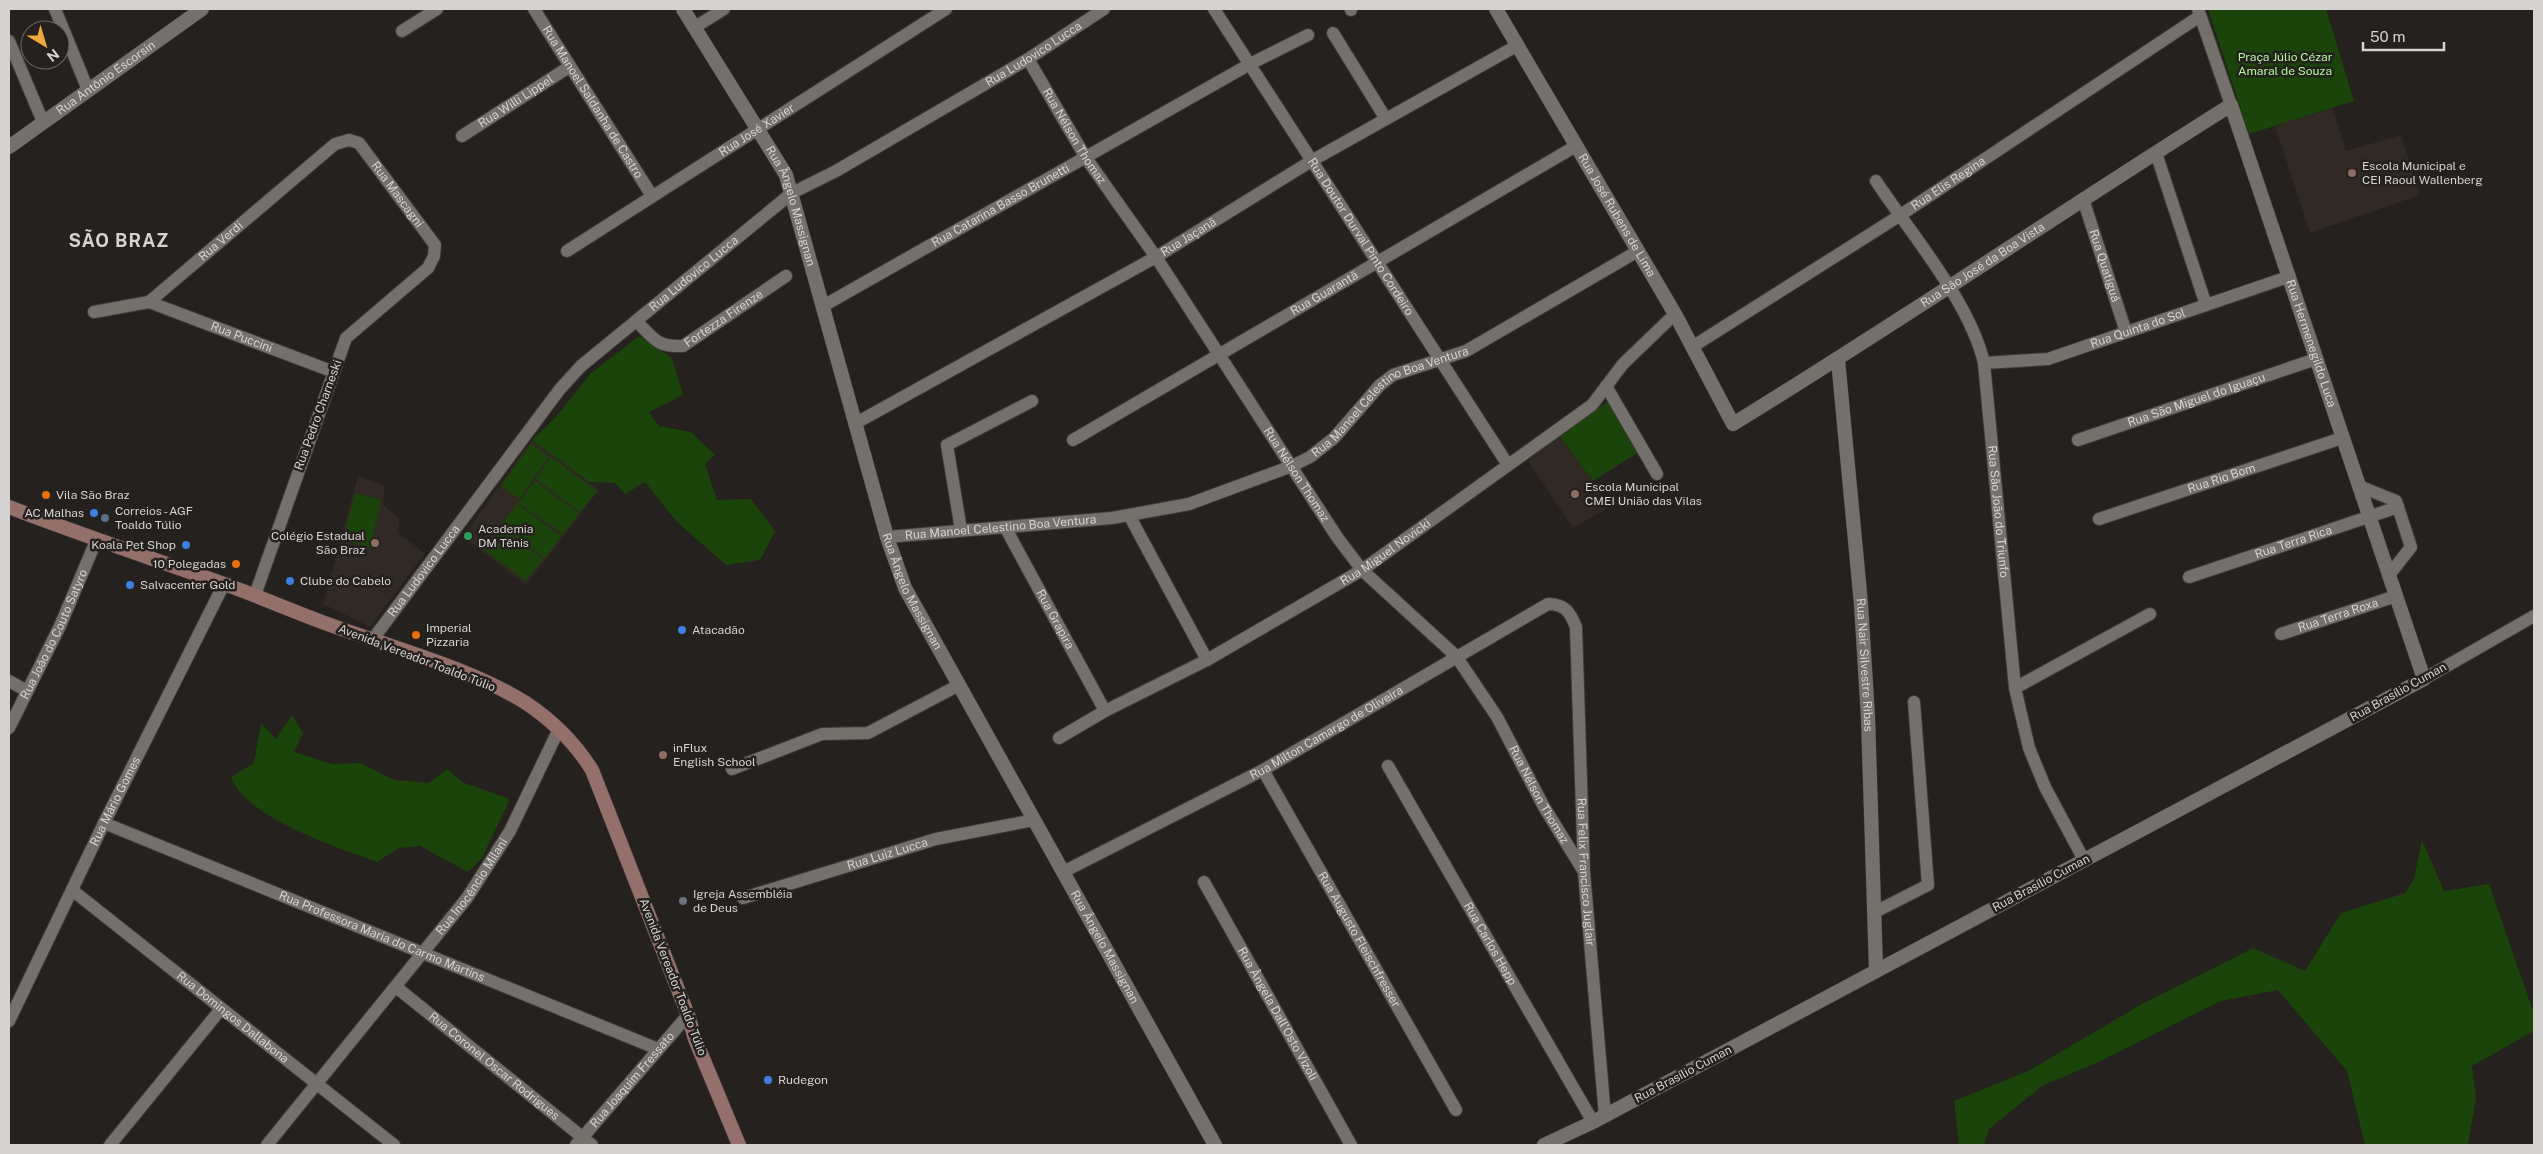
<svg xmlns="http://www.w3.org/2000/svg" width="2543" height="1154" font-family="'Public Sans',sans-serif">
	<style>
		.built { fill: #312923 }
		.green { fill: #1a4409 }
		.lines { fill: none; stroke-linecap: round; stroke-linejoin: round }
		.minor-casing { stroke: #3e3b38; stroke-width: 14 }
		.tertiary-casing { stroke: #3e3b38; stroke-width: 15 }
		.secondary-casing { stroke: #3e3b38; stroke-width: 15 }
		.minor { stroke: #74706c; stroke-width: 12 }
		.tertiary { stroke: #74706c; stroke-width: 14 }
		.secondary { stroke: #956f6a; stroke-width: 14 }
		.education-dot { fill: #8d6e63; stroke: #24211e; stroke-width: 2 }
		.food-dot { fill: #e8710a; stroke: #24211e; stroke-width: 2 }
		.shop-dot { fill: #3f7fe0; stroke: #24211e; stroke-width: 2 }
		.service-dot { fill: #5c6f8a; stroke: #24211e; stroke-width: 2 }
		.leisure-dot { fill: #2e9e5b; stroke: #24211e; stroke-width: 2 }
		.worship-dot { fill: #6b7280; stroke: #24211e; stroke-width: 2 }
		.labels { text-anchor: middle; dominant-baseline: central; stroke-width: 5; stroke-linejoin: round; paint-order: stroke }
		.street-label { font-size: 12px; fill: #d5d3d1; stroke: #24211e }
		.park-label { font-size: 12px; fill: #b3f79f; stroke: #24211e }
		.poi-label { font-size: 12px; fill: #d5d3d1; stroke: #24211e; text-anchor: start }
		.district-label { font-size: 18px; font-weight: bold; letter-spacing: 1px; fill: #d5d3d1; stroke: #24211e }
	</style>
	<rect width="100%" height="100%" fill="#24211e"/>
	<g class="built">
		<path d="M2333,108L2346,151L2401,135L2420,195L2310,233L2275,126Z"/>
		<path d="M1559,435L1593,481L1608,508L1573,528L1528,461Z"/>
		<path d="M532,440L599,490L526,585L463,537Z"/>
		<path d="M358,476L385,486L383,505L400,519L398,533L425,553L370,627L323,604Z"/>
	</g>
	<g class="green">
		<path d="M2208,9H2326L2354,101L2249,134Z"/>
		<path d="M639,336L672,358L683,395L649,412L659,426L691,432L715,455L705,464L717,500L751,499L775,531L760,560L726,565L677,522L645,482L625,494L615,483L589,482L532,440L556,417L590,374Z"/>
		<path d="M1610,400L1639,452L1593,481L1559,435Z"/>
		<path d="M531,444L549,457L519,499L501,486Z"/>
		<path d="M551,457L597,491L580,512L536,479Z"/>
		<path d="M535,481L579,513L563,534L518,503Z"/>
		<path d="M355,493L381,500L370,548L343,540Z"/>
		<path d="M517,504L561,536L545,558L500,526Z"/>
		<path d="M500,528L543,559L526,581L483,549Z"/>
		<path d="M292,715L303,733L294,752L332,764L361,763L394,780L429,783L447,769L462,782L510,799L482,858L468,872L420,846L399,848L377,862C338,848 246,818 231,777L254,763L261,723L276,739Z"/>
		<path d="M2422,840L2444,891L2489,884L2534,1014V1031L2472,1066L2476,1097L2468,1145H2365L2347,1071L2278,990L2221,1001L2103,1060L2042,1086L1989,1129L1984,1145H1959L1954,1101L2028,1071L2142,1004L2253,948L2305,971L2341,913L2405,893L2414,879Z"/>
	</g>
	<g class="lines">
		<g class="minor-casing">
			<g id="minor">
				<path d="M55,9L88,90"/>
				<path id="s1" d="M534,9L652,196"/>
				<path id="s2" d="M1214,9L1508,465"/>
				<path d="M1351,9V10"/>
				<path d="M2198,9L2231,105"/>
				<path d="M695,27L724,9"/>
				<path d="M402,31L437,9"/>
				<path d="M1333,33L1386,119"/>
				<path d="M9,41L43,122"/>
				<path id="s3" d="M1028,59L1086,158L1156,257L1337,537L1362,570L1456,656L1497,717L1544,807L1583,870"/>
				<path id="s4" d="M462,136L569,67"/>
				<path d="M2156,153L2206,305"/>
				<path id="s5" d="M1876,181C1911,234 1970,302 1984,363L2015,688L2029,748L2045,787L2084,860"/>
				<path id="s6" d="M2083,199L2126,332"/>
				<path id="s7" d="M567,251L946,9"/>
				<path id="s8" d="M149,302L334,372"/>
				<path id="s9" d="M823,306L1250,64L1308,35"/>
				<path id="s10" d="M94,312L149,302L335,144L349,140L359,143L435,245L434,256L428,268L346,338L255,595"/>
				<path id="s11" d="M636,321C655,339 656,347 683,346L786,276"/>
				<path id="s12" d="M1692,347L1899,216L2200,16"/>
				<path id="s13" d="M1984,363L2048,359L2288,277"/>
				<path d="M1606,386L1657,474"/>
				<path id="s14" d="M856,423L1156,257L1313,160L1518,45"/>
				<path id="s15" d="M1073,440L1576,146"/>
				<path id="s16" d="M2078,440L2316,359"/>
				<path d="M2359,486L2396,501L2398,507L2411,547L2389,575"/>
				<path d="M1129,515L1207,660"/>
				<path id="s17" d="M2099,519L2342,438"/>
				<path id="s18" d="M1005,527L1105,711"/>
				<path d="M961,530L947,445L1032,401"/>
				<path id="s19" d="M887,537L1112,518L1189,504L1292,466L1310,457L1334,438L1380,385L1393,375L1466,351L1638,251"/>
				<path id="s20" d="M2189,577L2398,507"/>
				<path id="s21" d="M2281,634L2396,596"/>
				<path id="s22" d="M373,639L560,389L581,366L792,193L836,171L1028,59L1104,9"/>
				<path d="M2424,679L2534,616"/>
				<path d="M9,681L27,691"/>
				<path d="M2015,688L2150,614"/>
				<path id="s23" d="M9,728L60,626L96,541"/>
				<path id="s24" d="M1059,738L1105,711L1207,660L1362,570L1592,405L1623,364L1675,314"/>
				<path id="s25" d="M1388,766L1593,1122"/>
				<path d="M732,769L822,734L868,733L959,685"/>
				<path id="s26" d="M1263,770L1456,1110"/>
				<path id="s27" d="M104,823L658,1049"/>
				<path id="s28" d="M1063,872L1263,770L1548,604C1565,604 1570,612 1576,627L1584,872L1605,1116"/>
				<path id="s29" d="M1204,882L1351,1145"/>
				<path id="s30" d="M72,890L394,1145"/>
				<path id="s31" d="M743,898L936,839L1034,820"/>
				<path d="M1875,912L1928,885L1914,702"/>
				<path id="s32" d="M396,987L592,1145"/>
				<path id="s33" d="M9,1021L104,823L224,584"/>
				<path d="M110,1145L221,1009"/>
				<path id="s34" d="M267,1145L467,898L510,831L559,729"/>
				<path id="s35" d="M576,1145L688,1015"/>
			</g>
		</g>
		<g class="tertiary-casing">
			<g id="tertiary">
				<path id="s36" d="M683,9L786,175L887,537L905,588L1215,1145"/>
				<path id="s37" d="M1496,9L1675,314L1733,424C1901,321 2064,210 2231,105L2424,679L1593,1122L1544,1145"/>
				<path id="s38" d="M9,147L202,9"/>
				<path id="s39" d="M1838,360L1861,604L1868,717L1876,970"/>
			</g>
		</g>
		<g class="secondary-casing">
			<path id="secondary" d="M9,507C81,535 154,559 227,585C263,598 299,614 336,627C397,649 472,669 526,703C553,721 575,743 592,770L688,1015L695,1039L739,1145"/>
		</g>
		<use href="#minor" class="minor"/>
		<use href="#tertiary" class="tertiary"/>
		<use href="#secondary" class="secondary"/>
	</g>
	<g class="education-dot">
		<circle cx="2352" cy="173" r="5"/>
		<circle cx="1575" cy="494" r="5"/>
		<circle cx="375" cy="543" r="5"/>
		<circle cx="663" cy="755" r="5"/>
	</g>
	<g class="food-dot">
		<circle cx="46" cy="495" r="5"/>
		<circle cx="236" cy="564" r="5"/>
		<circle cx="416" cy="635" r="5"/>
	</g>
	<g class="shop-dot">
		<circle cx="94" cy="513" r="5"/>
		<circle cx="186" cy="545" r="5"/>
		<circle cx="290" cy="581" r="5"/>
		<circle cx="130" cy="585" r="5"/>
		<circle cx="682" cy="630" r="5"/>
		<circle cx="768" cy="1080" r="5"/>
	</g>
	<circle class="service-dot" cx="105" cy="518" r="5"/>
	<circle class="leisure-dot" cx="468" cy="536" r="5"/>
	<circle class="worship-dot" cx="683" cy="901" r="5"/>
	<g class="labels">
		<g class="street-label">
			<text stroke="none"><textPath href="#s22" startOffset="895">Rua Ludovico Lucca</textPath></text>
			<text stroke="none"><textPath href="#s38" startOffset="119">Rua Antônio Escorsin</textPath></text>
			<text stroke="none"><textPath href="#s4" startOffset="64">Rua Willi Lippel</textPath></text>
			<text stroke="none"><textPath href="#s1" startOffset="110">Rua Manoel Saldanha de Castro</textPath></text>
			<text stroke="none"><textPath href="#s7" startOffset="225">Rua José Xavier</textPath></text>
			<text stroke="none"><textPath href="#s3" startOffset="90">Rua Nélson Thomaz</textPath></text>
			<text stroke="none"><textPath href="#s12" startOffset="304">Rua Elis Regina</textPath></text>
			<text stroke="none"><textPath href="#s10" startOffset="389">Rua Mascagni</textPath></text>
			<text stroke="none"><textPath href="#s9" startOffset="204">Rua Catarina Basso Brunetti</textPath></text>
			<text stroke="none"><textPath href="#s36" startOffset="226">Rua Ângelo Massignan</textPath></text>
			<text stroke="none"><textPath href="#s37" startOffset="239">Rua José Rubens de Lima</textPath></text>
			<text stroke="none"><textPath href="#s14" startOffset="381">Rua Jaçanã</textPath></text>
			<text stroke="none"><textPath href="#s2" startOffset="271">Rua Doutor Durval Pinto Cordeiro</textPath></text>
			<text stroke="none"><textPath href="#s10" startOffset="150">Rua Verdi</textPath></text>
			<text stroke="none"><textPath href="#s37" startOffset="774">Rua São José da Boa Vista</textPath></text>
			<text stroke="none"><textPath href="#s6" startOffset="70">Rua Quatiguá</textPath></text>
			<text stroke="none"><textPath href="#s22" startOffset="489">Rua Ludovico Lucca</textPath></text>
			<text stroke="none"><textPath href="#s15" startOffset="291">Rua Guarantã</textPath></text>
			<text stroke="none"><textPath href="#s11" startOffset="105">Fortezza Firenze</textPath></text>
			<text stroke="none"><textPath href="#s13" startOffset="159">Rua Quinta do Sol</textPath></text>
			<text stroke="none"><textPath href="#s8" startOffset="99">Rua Puccini</textPath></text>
			<text stroke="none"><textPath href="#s37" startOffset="1321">Rua Hermenegildo Luca</textPath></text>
			<text stroke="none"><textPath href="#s16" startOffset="125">Rua São Miguel do Iguaçu</textPath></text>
			<text stroke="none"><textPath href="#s19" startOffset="534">Rua Manoel Celestino Boa Ventura</textPath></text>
			<text transform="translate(318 415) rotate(-70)">Rua Pedro Charneski</text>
			<text stroke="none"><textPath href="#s3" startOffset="495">Rua Nélson Thomaz</textPath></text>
			<text stroke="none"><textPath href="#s17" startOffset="129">Rua Rio Bom</textPath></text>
			<text stroke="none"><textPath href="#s5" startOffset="362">Rua São João do Triunfo</textPath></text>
			<text stroke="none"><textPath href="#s19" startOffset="114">Rua Manoel Celestino Boa Ventura</textPath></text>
			<text stroke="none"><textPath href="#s20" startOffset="110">Rua Terra Rica</textPath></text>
			<text stroke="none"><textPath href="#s24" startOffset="376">Rua Miguel Novicki</textPath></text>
			<text stroke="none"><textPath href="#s22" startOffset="85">Rua Ludovico Lucca</textPath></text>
			<text stroke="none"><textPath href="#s36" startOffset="631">Rua Ângelo Massignan</textPath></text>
			<text stroke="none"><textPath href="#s21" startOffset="60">Rua Terra Roxa</textPath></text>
			<text stroke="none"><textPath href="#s18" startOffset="105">Rua Grapira</textPath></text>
			<text stroke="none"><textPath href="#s23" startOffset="104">Rua João do Couto Satyro</textPath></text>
			<text transform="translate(417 658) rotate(21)">Avenida Vereador Toaldo Túlio</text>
			<text stroke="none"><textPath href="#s39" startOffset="306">Rua Nair Silvestre Ribas</textPath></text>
			<text transform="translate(2398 692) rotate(-29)">Rua Brasílio Cuman</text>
			<text stroke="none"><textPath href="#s28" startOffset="298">Rua Milton Camargo de Oliveira</textPath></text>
			<text stroke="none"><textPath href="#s3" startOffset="900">Rua Nélson Thomaz</textPath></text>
			<text stroke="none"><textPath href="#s33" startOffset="244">Rua Mário Gomes</textPath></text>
			<text stroke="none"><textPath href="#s31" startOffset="151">Rua Luiz Lucca</textPath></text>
			<text stroke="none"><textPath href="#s28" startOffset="839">Rua Felix Francisco Juglair</textPath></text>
			<text transform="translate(2041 883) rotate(-28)">Rua Brasílio Cuman</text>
			<text stroke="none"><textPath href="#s34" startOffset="330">Rua Inocêncio Milani</textPath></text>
			<text stroke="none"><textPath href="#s27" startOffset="300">Rua Professora Maria do Carmo Martins</textPath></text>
			<text stroke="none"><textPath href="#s26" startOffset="195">Rua Augusto Fleischfresser</textPath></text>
			<text stroke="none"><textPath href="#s25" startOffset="205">Rua Carlos Hepp</textPath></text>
			<text stroke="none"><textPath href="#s36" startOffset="1036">Rua Ângelo Massignan</textPath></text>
			<text transform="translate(673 977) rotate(69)">Avenida Vereador Toaldo Túlio</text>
			<text stroke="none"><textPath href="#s29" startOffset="151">Rua Ângela Dall'Osto Vizoli</textPath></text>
			<text stroke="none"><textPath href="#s30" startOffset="205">Rua Domingos Dallabona</textPath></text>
			<text stroke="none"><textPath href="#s32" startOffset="126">Rua Coronel Oscar Rodrigues</textPath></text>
			<text transform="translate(1683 1074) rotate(-28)">Rua Brasílio Cuman</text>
			<text stroke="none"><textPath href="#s35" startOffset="86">Rua Joaquim Fressato</textPath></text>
		</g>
		<g class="park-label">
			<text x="2285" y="57">Praça Júlio Cézar<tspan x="2285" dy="14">Amaral de Souza</tspan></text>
		</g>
		<g class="poi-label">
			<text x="2362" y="166">Escola Municipal e<tspan x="2362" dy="14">CEI Raoul Wallenberg</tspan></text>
			<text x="1585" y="487">Escola Municipal<tspan x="1585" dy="14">CMEI União das Vilas</tspan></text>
			<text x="56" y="495">Vila São Braz</text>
			<text x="115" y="511">Correios - AGF<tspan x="115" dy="14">Toaldo Túlio</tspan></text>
			<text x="84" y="513" text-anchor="end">AC Malhas</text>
			<text x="478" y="529">Academia<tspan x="478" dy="14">DM Tênis</tspan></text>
			<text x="365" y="536" text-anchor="end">Colégio Estadual<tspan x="365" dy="14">São Braz</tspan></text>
			<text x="176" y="545" text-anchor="end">Koala Pet Shop</text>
			<text x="226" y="564" text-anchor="end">10 Polegadas</text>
			<text x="300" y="581">Clube do Cabelo</text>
			<text x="140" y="585">Salvacenter Gold</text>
			<text x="426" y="628">Imperial<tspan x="426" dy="14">Pizzaria</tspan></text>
			<text x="692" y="630">Atacadão</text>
			<text x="673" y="748">inFlux<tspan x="673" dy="14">English School</tspan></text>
			<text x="693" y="894">Igreja Assembléia<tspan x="693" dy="14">de Deus</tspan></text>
			<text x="778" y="1080">Rudegon</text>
		</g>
		<g class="district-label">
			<text x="119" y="240">SÃO BRAZ</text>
		</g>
	</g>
	<rect width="2543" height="1154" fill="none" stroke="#d5d3d1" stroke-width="20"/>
	<g transform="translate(45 45) rotate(142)"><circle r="24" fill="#24211e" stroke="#6b6866"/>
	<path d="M0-4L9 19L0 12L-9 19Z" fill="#eea83c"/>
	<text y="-8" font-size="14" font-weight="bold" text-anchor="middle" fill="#d5d3d1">N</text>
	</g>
	<path d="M2363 42v8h81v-8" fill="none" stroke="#d5d3d1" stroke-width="2.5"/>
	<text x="2370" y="42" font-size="15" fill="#d5d3d1" stroke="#24211e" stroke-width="4" paint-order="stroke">50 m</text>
</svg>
